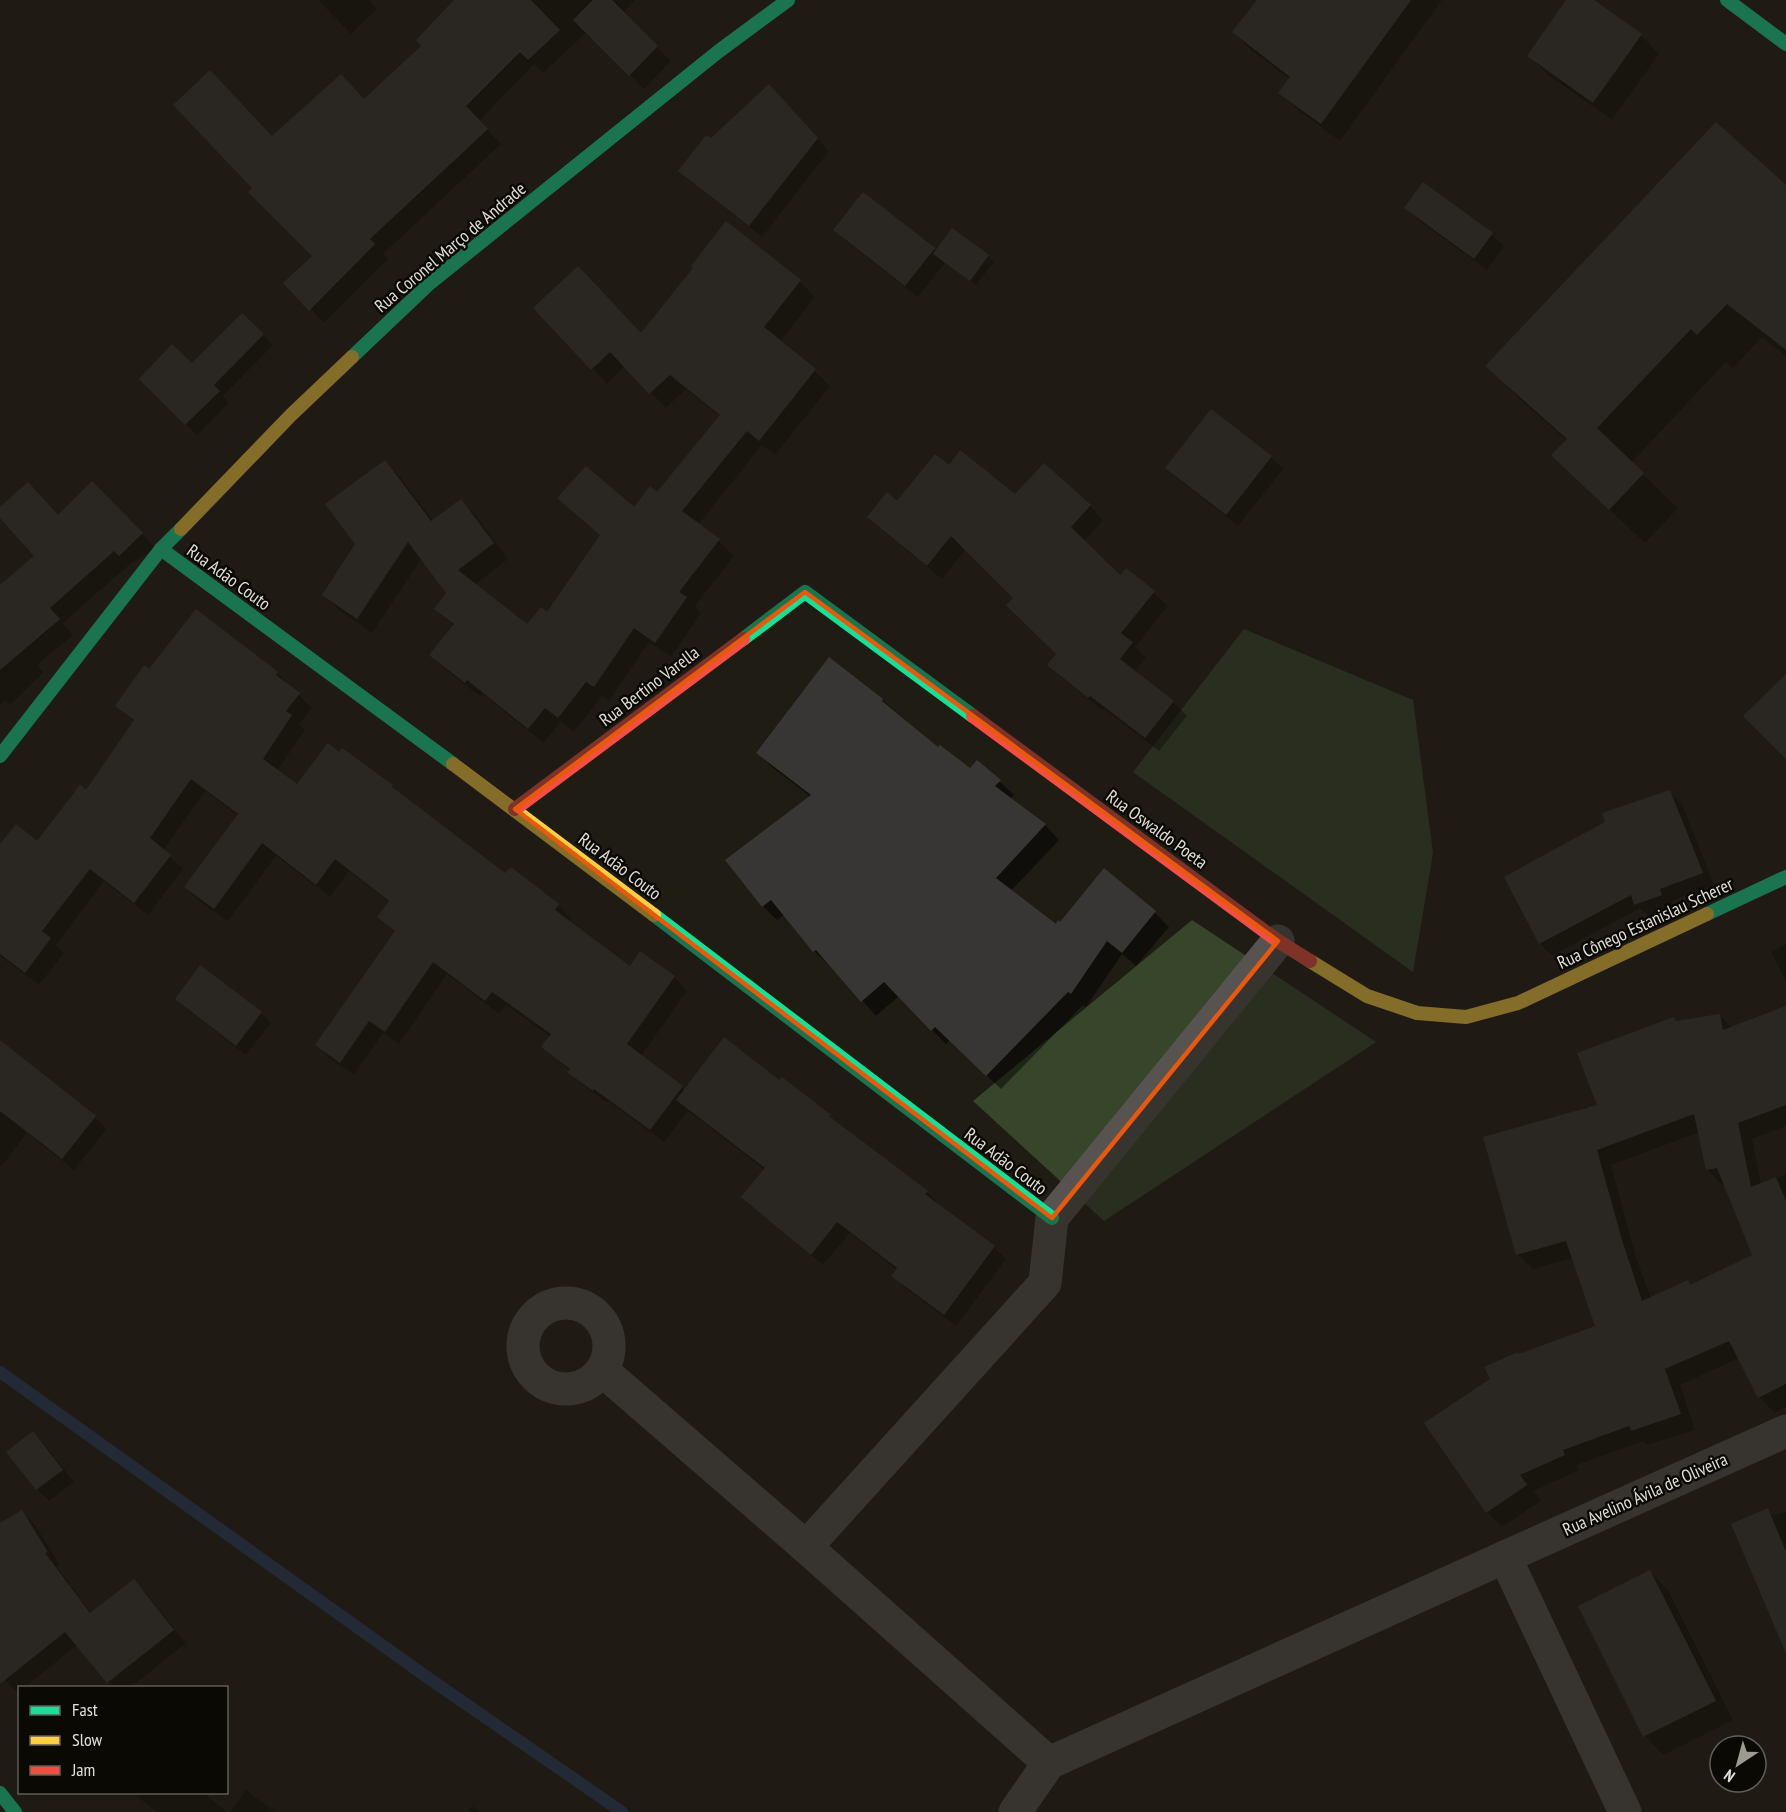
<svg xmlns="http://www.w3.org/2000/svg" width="1786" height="1812" font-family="'PT Sans Narrow',sans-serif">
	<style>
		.green { fill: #37462a }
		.shadow { fill: #0007; fill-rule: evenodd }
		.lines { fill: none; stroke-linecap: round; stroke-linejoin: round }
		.stream { stroke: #283d5d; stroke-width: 12 }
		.building { fill: #383634; fill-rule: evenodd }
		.street { stroke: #565350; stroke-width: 33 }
		.fast { stroke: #16e098; stroke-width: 14 }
		.slow { stroke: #ffcf43; stroke-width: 14 }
		.jam { stroke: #f24e42; stroke-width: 14 }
		.marked { fill: none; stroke: #e8590c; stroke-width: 4.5; stroke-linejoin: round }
		.labels { text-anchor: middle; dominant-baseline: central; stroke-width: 5; stroke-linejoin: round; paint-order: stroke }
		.street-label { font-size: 18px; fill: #e1ded5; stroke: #0a0904 }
	</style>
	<rect width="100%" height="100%" fill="#1f1c14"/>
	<g class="green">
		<path d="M1244,629L1413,700L1433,853L1413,972L1133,772Z"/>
		<path d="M1192,920L1376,1042L1104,1221L973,1101Z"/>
	</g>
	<g class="shadow">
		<path d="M318,0H369L377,9L351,34Z"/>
		<path d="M456,0H635L623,13L671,61L644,89L587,32L543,73L534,64L479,121L501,144L383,254L388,259L324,323L286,283L314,256L254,188L272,138L364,101L423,46Z"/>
		<path d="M1259,0H1442L1340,141L1299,111L1280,92L1290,79L1252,51L1234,32Z"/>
		<path d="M1568,0H1592L1641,35L1659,54L1612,120L1547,74L1529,56Z"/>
		<path d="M781,98L829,151L762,237L693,183L680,171L711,140Z"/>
		<path d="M1423,184L1492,234L1504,246L1487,270L1418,220L1406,208Z"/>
		<path d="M1786,187V356L1762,337L1733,368L1726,362L1631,463L1678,508L1645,543L1587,489L1567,441L1521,400L1487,366Z"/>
		<path d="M726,223L800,282L815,297L780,342L815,371L830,386L775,455L762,445L698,525L719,541L734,556L695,606L701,613L671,657L649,642L609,701L602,696L574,732L561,722L543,743L483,694L481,697L446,670L431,655L454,626L436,609L448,593L422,558L372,633L339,610L324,595L357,544L385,462L400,477L433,521L461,501L476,516L508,559L474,585L527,626L548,614L601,536L559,498L634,509L658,494L720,416L686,389L666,408L625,366L607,384L535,308L641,334L695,268Z"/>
		<path d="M835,230L934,249L936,252L988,256L994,262L976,285L945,263L918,297L847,242Z"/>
		<path d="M242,315L273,345L223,396L229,403L197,435L141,379L192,366Z"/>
		<path d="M1271,457L1283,469L1238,526L1179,480L1167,468Z"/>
		<path d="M949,467L1015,497L1090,506L1103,520L1084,542L1120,577L1127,570L1168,606L1135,647L1146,657L1134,672L1173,702L1187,716L1159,751L1104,709L1103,711L1063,679L1049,665L1058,654L1015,598L966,549L942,579L882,530L869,517L897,503Z"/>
		<path d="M92,484L156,548L130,564L63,623L73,635L37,665L44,672L10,705L5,700L0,705V587L36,556L0,516V509L59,516Z"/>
		<path d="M196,611L277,673L312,708L299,724L305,730L277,771L297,786L340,754L392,786L405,799L506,875L511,869L558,905L572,919L569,923L630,968L674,977L687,991L641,1056L685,1090L779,1082L782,1079L927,1192L939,1204L938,1205L994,1247L1006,1259L956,1326L905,1288L893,1276L897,1270L850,1233L823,1265L743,1197L765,1170L688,1111L664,1142L608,1101L607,1103L583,1085L569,1072L570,1071L543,1047L551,1037L506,1005L499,1014L447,974L399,1044L383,1033L354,1075L330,1058L317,1045L396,933L379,917L390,903L349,871L330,897L276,856L228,921L199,901L186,887L238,816L205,791L163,851L183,869L148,915L104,881L56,945L64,953L39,985L0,956V847L37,843L86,792L134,722L117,706L150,671Z"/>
		<path d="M882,700L939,749L970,770L999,781L1014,795L1010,799L1045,825L1059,840L1011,891L1056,926L1155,913L1169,927L1136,966L1122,954L1086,1007L1083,1005L1001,1089L950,1040L946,1044L899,996L876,1016L830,964L829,965L814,951L785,914L777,920L763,906L811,797L772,767L758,753Z"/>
		<path d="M1670,792L1682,804L1714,885L1671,901L1673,907L1648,916L1640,908L1552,956L1540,944L1506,877Z"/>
		<path d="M1786,944V981L1771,952Z"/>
		<path d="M177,999L261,1013L271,1023L246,1055L187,1009Z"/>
		<path d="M1786,1007V1126L1752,1139L1761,1183L1786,1174V1407L1775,1413L1759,1397L1739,1358L1680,1385L1695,1430L1647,1445L1643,1441L1577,1465L1579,1470L1534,1491L1541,1501L1502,1527L1487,1512L1492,1379L1519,1355L1597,1327L1573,1258L1533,1269L1517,1254L1599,1106L1674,1019L1678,1022L1720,1015L1732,1028ZM1700,1132L1707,1169L1722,1185L1725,1184L1754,1256L1691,1286L1687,1282L1651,1299L1636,1257L1611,1165Z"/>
		<path d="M0,1040L95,1117L107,1129L74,1170L27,1133L0,1168Z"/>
		<path d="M33,1433L45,1445L74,1482L49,1501L37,1489L8,1452Z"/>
		<path d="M1767,1510L1774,1516L1786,1511V1634Z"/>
		<path d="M22,1512L35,1525L60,1565L57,1567L92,1614L134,1581L146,1593L186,1643L130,1688H113L78,1644L24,1688H20L17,1693L0,1675V1525Z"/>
		<path d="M1650,1572L1668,1590L1733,1720L1663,1755L1645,1736L1580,1607Z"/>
		<path d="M246,1790L272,1810L273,1812H230Z"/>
		<path d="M131,1792H203L227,1812H157Z"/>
		<path d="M472,1806L480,1812H468Z"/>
	</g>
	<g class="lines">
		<path class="stream" d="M0,1372L424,1675L622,1812"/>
	</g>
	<g class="building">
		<path d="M454,0H531L560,30L528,60L520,52L466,106L488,129L370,239L375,244L309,311L283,283L312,256L248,192L252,188L173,105L210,70L272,136L341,74L364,99L421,46L416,40Z"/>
		<path d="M593,0H612L658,46L629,76L573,20Z"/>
		<path d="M1257,0H1411L1321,124L1278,93L1290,77L1232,32Z"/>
		<path d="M1566,0H1594L1642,34L1593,103L1527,56Z"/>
		<path d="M769,84L818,138L749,226L678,171L706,135L711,138Z"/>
		<path d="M1716,122L1786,185V350L1727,304L1697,335L1691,329L1597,428L1644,473L1609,510L1551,455L1567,439L1485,366Z"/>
		<path d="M1423,182L1493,233L1474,259L1404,208Z"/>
		<path d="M863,192L935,248L905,286L833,230Z"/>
		<path d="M726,221L801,280L764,327L816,369L759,441L747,431L682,511L720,539L679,592L687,597L655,643L634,628L594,687L586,682L558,718L545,708L528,729L467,680L465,683L429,655L454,624L434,609L446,593L408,542L357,619L322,595L355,544L325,504L385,460L431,521L461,499L494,543L458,570L527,624L541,607L547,612L600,535L557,498L586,466L634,507L650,486L657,492L720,415L670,375L649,394L610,352L591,370L533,308L578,266L641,333L693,268L691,266Z"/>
		<path d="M952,228L989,255L970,281L933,254Z"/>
		<path d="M242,313L264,334L214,385L220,391L185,425L139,379L172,344L192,363Z"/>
		<path d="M1211,409L1272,456L1226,515L1165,468Z"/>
		<path d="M960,450L1015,494L1044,463L1091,505L1071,527L1120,575L1126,568L1155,591L1121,633L1133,642L1120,659L1174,701L1145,738L1090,696L1088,698L1047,665L1056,654L1006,605L1013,598L951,536L927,566L867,517L887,492L897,501L935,454L949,465Z"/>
		<path d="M92,481L143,533L119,556L114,551L50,608L60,619L0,670V585L34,556L0,518V507L28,482L58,515Z"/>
		<path d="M196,609L278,672L276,675L300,693L286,711L292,715L263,759L297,784L328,743L339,752L342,748L393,785L392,787L505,873L511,867L559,904L555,910L630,966L640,951L675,976L627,1044L683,1086L650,1130L594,1089L593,1091L567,1072L570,1069L541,1047L551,1034L492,992L485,1001L433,962L385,1032L369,1021L340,1063L315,1045L395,931L377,917L389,901L335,859L316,885L262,843L214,909L184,887L238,814L191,779L150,838L171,855L134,903L90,869L42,931L51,938L25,973L0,954V844L16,824L37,841L80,785L86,790L134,720L115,706L144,665L149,669Z"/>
		<path d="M829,657L883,699L882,701L938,747L940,745L970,768L977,760L1001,780L995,786L1046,824L996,878L1056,924L1058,920L1060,922L1104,868L1156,911L1122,953L1107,941L1071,994L1068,992L986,1076L935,1027L931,1031L884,982L861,1002L816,950L813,952L771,900L762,907L725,860L811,795L756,753Z"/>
		<path d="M1786,674V759L1743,716Z"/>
		<path d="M1670,790L1703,873L1660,889L1662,895L1634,905L1631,895L1539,944L1504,877L1605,822L1602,813Z"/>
		<path d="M200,965L262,1012L236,1046L175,999Z"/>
		<path d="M1786,1006V1105L1738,1123L1751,1187L1776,1177L1786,1201V1384L1758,1398L1729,1341L1665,1369L1681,1414L1631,1431L1629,1426L1563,1450L1565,1455L1520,1475L1527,1485L1486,1513L1424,1423L1490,1379L1484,1367L1518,1352L1519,1354L1595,1326L1566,1241L1516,1255L1483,1137L1597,1105L1577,1053L1674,1017L1676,1021L1720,1014L1723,1030ZM1694,1114L1706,1170L1717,1168L1752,1255L1690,1285L1688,1280L1642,1301L1622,1240L1597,1150Z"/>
		<path d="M724,1037L779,1080L782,1077L831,1115L829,1116L928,1191L925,1194L995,1246L944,1315L891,1276L897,1268L837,1222L811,1255L741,1197L765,1168L676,1100Z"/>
		<path d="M0,1040L96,1116L62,1159L0,1111Z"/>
		<path d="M33,1431L63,1470L36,1490L6,1452Z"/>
		<path d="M1768,1508L1786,1552V1653L1731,1524Z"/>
		<path d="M22,1510L48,1552L45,1553L90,1613L134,1579L174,1630L107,1683L65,1632L0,1684V1523Z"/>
		<path d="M1650,1570L1716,1701L1643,1737L1578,1606Z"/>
	</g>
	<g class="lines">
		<g class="street">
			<circle cx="566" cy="1346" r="43"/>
			<path d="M603,1371L806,1547L1049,1763"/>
			<path d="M806,1547L1045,1283L1052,1218L1278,941"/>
			<path d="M1505,1557L1786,1431"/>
			<path d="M1015,1812L1049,1763L1505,1557L1625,1812"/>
		</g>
		<g class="fast">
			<path d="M1727,0L1786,44"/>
			<path d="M352,357L430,283L719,51L788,0"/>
			<path d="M161,549L453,764"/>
			<path d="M743,639L805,592L973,716"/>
			<path d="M0,756L161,549L181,529"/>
			<path d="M1707,914L1786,877"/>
			<path d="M654,915L1052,1218"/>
			<path d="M0,1793L15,1812"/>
		</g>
		<g class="slow">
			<path d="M181,529L291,415L352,357"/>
			<path d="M453,764L654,915"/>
			<path d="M1310,961L1367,996L1417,1013L1466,1017L1518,1003L1707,914"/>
		</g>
		<g class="jam">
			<path d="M973,716L1278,941L1310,961"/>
			<path d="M515,809L743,639"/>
		</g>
	</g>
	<path d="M0 0H1786V1812H0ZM805,592L1278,941L1052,1218L515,809Z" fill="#1f1c14" fill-opacity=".55" fill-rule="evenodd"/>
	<path class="marked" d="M805,592L1278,941L1052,1218L515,809Z"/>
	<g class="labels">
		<g class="street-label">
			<text transform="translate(450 247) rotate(-40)">Rua Coronel Março de Andrade</text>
			<text transform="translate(229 577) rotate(36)">Rua Adão Couto</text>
			<text transform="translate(649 686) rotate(-37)">Rua Bertino Varella</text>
			<text transform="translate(1157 829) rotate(36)">Rua Oswaldo Poeta</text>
			<text transform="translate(620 866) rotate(37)">Rua Adão Couto</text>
			<text transform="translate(1645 923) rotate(-25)">Rua Cônego Estanislau Scherer</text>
			<text transform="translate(1006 1161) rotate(37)">Rua Adão Couto</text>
			<text transform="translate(1645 1494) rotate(-24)">Rua Avelino Ávila de Oliveira</text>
		</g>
	</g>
	<rect x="18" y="1686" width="210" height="108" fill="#0a0904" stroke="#605e58" stroke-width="1.5"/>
	<rect x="30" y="1706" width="30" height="9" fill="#16e098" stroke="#605e58" stroke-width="1.5"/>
	<text x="72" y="1716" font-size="18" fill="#e1ded5">Fast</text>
	<rect x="30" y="1736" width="30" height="9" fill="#ffcf43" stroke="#605e58" stroke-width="1.5"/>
	<text x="72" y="1746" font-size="18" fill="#e1ded5">Slow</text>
	<rect x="30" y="1766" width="30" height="9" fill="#f24e42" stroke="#605e58" stroke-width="1.5"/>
	<text x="72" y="1776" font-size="18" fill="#e1ded5">Jam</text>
	<g transform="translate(1738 1764) rotate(216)"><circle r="28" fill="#0a0904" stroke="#605e58" stroke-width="1.5"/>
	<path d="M0-4.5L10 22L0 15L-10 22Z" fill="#9d9a91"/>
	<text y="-9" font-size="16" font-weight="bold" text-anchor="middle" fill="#e1ded5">N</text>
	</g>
</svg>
